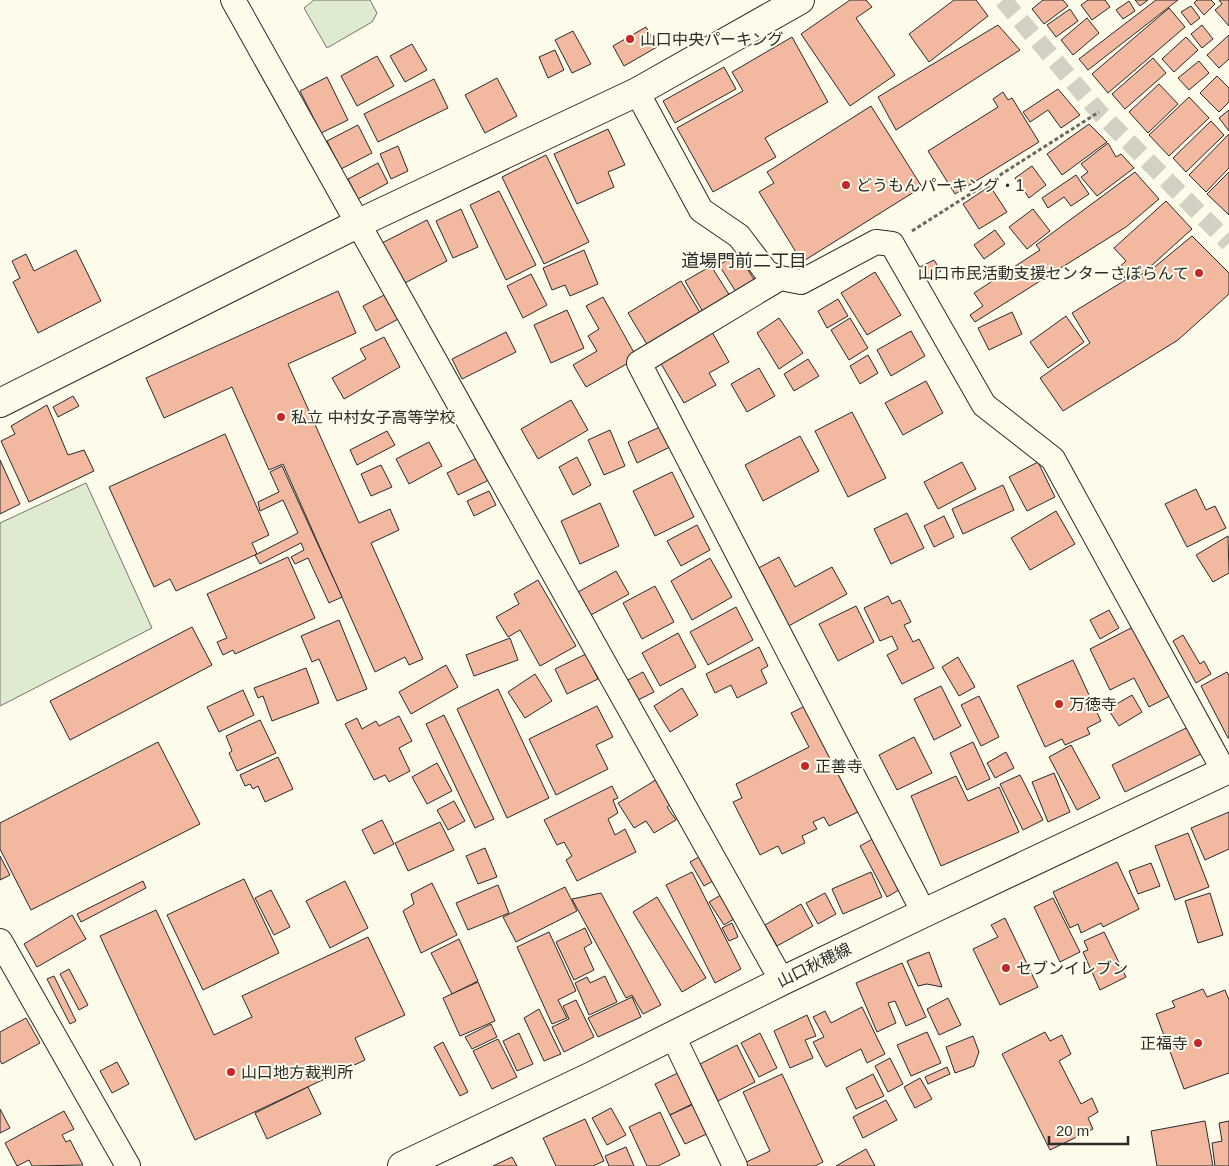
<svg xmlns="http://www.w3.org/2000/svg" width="1229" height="1166" font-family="Helvetica,'Noto Sans JP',sans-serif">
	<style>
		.green { fill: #deebd1; stroke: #74746e }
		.building { fill: #f2b8a0; stroke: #2b2b2b }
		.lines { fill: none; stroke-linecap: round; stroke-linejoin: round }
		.pedestrian-tunnel { stroke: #d3d1c4; stroke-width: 18; stroke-dasharray: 18 9; stroke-linecap: butt }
		.minor-casing { stroke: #2b2b2b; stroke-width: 26 }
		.tertiary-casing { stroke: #2b2b2b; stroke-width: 30 }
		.secondary-casing { stroke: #2b2b2b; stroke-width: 30 }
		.path { stroke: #6a6964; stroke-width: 3; stroke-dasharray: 4 2.5; stroke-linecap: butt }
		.minor { stroke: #fdfbea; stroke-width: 24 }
		.tertiary { stroke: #fdfbea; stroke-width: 28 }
		.secondary { stroke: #fdfbea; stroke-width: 28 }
		.poi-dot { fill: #c62828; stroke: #fdfbea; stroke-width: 2 }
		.labels { text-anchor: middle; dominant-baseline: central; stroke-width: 4; stroke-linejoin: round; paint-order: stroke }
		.poi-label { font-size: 16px; fill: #2b2b2b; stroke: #fdfbea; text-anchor: start }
		.street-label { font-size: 16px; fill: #2b2b2b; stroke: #fdfbea }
		.neighbourhood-label { font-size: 18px; fill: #2b2b2b; stroke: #fdfbea }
	</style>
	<rect width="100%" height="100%" fill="#fdfbea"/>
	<g class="green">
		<path d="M314,0H370L377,13L372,22L327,48L304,8Z"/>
		<path d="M86,483L152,628L0,706V523Z"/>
	</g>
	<g class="building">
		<path d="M850,0H866L872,7L856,18L895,75L850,106L801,34Z"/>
		<path d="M954,0H976L988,16L929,62L909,34Z"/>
		<path d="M1043,0H1063L1068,6L1044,24L1032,9Z"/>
		<path d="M1088,0H1105L1110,7L1092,20L1081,5Z"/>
		<path d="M1135,0H1148L1140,6Z"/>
		<path d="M1156,0H1178L1088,70L1079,59Z"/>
		<path d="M1197,0H1211L1215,4L1204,15L1194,3Z"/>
		<path d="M1219,0H1229V26L1215,10L1222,4Z"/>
		<path d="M1129,1L1135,11L1123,19L1116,10Z"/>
		<path d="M1191,6L1200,18L1191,25L1181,12Z"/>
		<path d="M1169,8L1185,27L1108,93L1092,74Z"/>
		<path d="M1070,9L1078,21L1056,37L1047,25Z"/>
		<path d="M1087,18L1099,33L1073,55L1061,40Z"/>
		<path d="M998,25L1020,50L896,130L878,97Z"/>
		<path d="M1202,25L1213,39L1202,48L1191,34Z"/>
		<path d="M646,27L657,47L624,66L613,46Z"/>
		<path d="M573,31L591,64L572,73L555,40Z"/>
		<path d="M1229,35V59L1219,68L1207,55Z"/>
		<path d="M792,37L828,102L765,138L776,157L713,192L677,128L743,91L732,72Z"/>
		<path d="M1186,37L1198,50L1174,72L1162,59Z"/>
		<path d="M412,44L427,70L405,82L390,56Z"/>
		<path d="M555,50L564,70L548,78L539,57Z"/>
		<path d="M377,56L394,86L357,106L341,76Z"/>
		<path d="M1153,58L1166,73L1125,109L1112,94Z"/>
		<path d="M1199,61L1209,73L1189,90L1178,78Z"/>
		<path d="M724,67L736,89L675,123L663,101Z"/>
		<path d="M1217,76L1229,88V102L1219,112L1200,93Z"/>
		<path d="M327,77L348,120L321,133L300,91Z"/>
		<path d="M497,78L517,116L485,133L465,95Z"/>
		<path d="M434,79L448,108L378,142L364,114Z"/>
		<path d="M1159,84L1178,104L1148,133L1129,112Z"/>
		<path d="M1058,89L1080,115L1061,128L1048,110L1030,122L1023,112Z"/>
		<path d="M1003,92L1008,100L1012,98L1039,142L955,194L928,151L998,107L993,99Z"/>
		<path d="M1189,97L1209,118L1169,156L1149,135Z"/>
		<path d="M871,106L922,187L802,262L759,192L774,183L767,172Z"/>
		<path d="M1229,110V131L1219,118Z"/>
		<path d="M1211,121L1224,135L1186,172L1173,158Z"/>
		<path d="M1089,124L1107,142L1062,175L1047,154Z"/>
		<path d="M358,125L372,153L341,169L327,141Z"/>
		<path d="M608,129L625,165L608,172L614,187L577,204L554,154Z"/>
		<path d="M1229,134V168L1206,192L1189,175Z"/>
		<path d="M1108,143L1116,157L1121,154L1134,168L1097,196L1081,177L1088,172L1081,164Z"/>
		<path d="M398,146L408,171L391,179L380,154Z"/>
		<path d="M546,155L589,242L544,264L502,177Z"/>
		<path d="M378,163L388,183L358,199L348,179Z"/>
		<path d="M1032,166L1046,185L1029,198L1015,178Z"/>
		<path d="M1135,172L1159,199L1126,227L975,322L970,315L983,306L974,293L1040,250L1036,245Z"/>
		<path d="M1229,172V215L1207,194Z"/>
		<path d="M1076,175L1089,194L1071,206L1064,197L1048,208L1042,198Z"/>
		<path d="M990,186L1007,212L979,229L963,204Z"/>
		<path d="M499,191L536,265L506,280L470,205Z"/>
		<path d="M1166,201L1192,229L1140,276L1135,270L1125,278L1117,269L1126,261L1114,248Z"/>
		<path d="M461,209L478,247L453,258L436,221Z"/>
		<path d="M1033,209L1050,231L1027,249L1009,227Z"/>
		<path d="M427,220L447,261L403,284L382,243Z"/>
		<path d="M995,230L1005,244L984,259L974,245Z"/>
		<path d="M1192,236L1229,273V294L1178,340L1063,411L1040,378L1090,343L1072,313L1135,274L1139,280Z"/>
		<path d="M76,250L101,301L38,333L13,282L20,278L12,261L26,254L34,271Z"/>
		<path d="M584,250L598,284L570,296L565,285L552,290L543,268Z"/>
		<path d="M738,254L755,281L736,292L719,265Z"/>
		<path d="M934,260L941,271L927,279L920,267Z"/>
		<path d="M711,266L730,296L703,312L685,281Z"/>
		<path d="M875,272L901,315L867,335L841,293Z"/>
		<path d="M531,274L547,305L523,318L507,286Z"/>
		<path d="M681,281L704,319L651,351L628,313Z"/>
		<path d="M338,291L356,333L288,364L359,523L390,509L399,530L371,543L423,659L409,665L405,657L375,672L283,464L269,470L232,387L164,418L146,378Z"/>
		<path d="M388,293L400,318L376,331L363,306Z"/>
		<path d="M603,297L637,358L586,387L573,365L597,351L588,336L599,329L586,306Z"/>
		<path d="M838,299L848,316L827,328L818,311Z"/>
		<path d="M567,310L584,348L551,363L534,325Z"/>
		<path d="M1012,312L1022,334L989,350L978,328Z"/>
		<path d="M1066,316L1084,342L1048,368L1030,342Z"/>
		<path d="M779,318L803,353L779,369L757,333Z"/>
		<path d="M850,318L868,348L849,360L831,330Z"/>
		<path d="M911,331L925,356L891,376L877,350Z"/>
		<path d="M506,332L516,352L462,379L452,359Z"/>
		<path d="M712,332L729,362L709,373L716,385L684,403L660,362Z"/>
		<path d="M384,337L400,367L344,399L332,378L366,359L360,349Z"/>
		<path d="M868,355L878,373L860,384L850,366Z"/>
		<path d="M808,359L819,376L794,391L784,374Z"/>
		<path d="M759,368L775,396L747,412L731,384Z"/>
		<path d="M926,381L943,413L903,435L885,403Z"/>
		<path d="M73,396L79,406L58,417L53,407Z"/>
		<path d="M571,400L588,430L538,459L521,429Z"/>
		<path d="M47,405L68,455L84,450L94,471L29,502L1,441L15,434L11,426Z"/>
		<path d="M852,412L886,478L848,497L815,431Z"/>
		<path d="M664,425L674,445L637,463L628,442Z"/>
		<path d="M610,430L625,466L604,475L588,440Z"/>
		<path d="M387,431L395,445L357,465L350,450Z"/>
		<path d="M225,434L269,535L252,543L257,554L176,591L170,579L154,587L109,487Z"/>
		<path d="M800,436L819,471L763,501L745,465Z"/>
		<path d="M429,442L442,466L409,484L396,459Z"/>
		<path d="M479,457L489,480L458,495L447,473Z"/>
		<path d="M577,457L591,485L573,495L559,467Z"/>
		<path d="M0,460L20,504L0,514Z"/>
		<path d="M962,462L976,489L938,509L924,482Z"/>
		<path d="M1038,462L1055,497L1027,511L1009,477Z"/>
		<path d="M381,465L392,487L371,496L361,474Z"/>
		<path d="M282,466L342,597L329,603L308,558L295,564L291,557L304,550L301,543L260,564L255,555L298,533L283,500L260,511L258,502L279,492L270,472Z"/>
		<path d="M672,472L694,517L655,536L633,491Z"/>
		<path d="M1003,485L1014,510L963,534L952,509Z"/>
		<path d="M1196,489L1206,510L1215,506L1226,528L1187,547L1165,504Z"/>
		<path d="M489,491L496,505L474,516L467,501Z"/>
		<path d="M600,503L619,546L580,564L561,521Z"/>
		<path d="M1056,511L1075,544L1030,570L1011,538Z"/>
		<path d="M907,513L924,548L891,564L874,529Z"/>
		<path d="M944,516L954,537L934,547L924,526Z"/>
		<path d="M697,525L710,550L681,566L667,541Z"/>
		<path d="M1228,536L1229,573L1213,582L1196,555Z"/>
		<path d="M288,557L315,618L235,654L233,650L223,655L217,642L227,638L207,594Z"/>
		<path d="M779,557L795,587L832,567L847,594L785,628L753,571Z"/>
		<path d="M710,558L732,597L692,620L671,581Z"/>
		<path d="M616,571L629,594L591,615L578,592Z"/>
		<path d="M538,580L576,646L540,666L520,630L508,637L496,617L519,604L514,594Z"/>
		<path d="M655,586L674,622L642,639L623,603Z"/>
		<path d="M888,596L892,604L900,600L911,622L904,625L913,642L919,639L934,668L902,684L887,655L898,649L892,636L880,641L864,608Z"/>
		<path d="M856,606L874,642L838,661L819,624Z"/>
		<path d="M736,607L753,640L708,665L690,632Z"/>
		<path d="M1109,610L1119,628L1100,639L1090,620Z"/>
		<path d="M339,620L367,689L337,701L319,659L312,662L301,636Z"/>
		<path d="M1135,626L1170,696L1149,707L1134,678L1110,690L1090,649Z"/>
		<path d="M192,627L212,665L70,740L50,701Z"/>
		<path d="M678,633L696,667L660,686L642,653Z"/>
		<path d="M1183,635L1200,664L1204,661L1211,674L1196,683L1173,641Z"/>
		<path d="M510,638L518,660L474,676L466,655Z"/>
		<path d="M759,647L768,666L761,670L767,683L737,698L731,685L715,693L706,674Z"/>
		<path d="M586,654L598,679L567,694L555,669Z"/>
		<path d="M958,657L975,687L959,696L942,667Z"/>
		<path d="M1073,660L1101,721L1087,728L1090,734L1065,745L1062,739L1045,747L1017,686Z"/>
		<path d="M446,665L458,687L411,714L399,692Z"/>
		<path d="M306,668L319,703L272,721L263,696L258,698L254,688Z"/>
		<path d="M643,672L654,692L634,702L624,682Z"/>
		<path d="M1227,672L1229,676V738H1228L1201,686Z"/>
		<path d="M535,674L552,701L525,718L508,692Z"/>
		<path d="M941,686L961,726L934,740L914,699Z"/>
		<path d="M682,688L698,715L670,732L654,706Z"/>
		<path d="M498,689L549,798L507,818L457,709Z"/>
		<path d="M243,690L254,715L219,732L207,707Z"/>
		<path d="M1132,695L1142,712L1119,726L1108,709Z"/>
		<path d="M979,696L999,737L981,746L961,705Z"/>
		<path d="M807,705L860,811L829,826L824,817L813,822L817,829L802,836L805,843L782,854L778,846L760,855L733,802L742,798L736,784L809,747L791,713Z"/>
		<path d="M597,706L613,737L596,745L608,769L556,795L529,739Z"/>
		<path d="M444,715L494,819L475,828L426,724Z"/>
		<path d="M399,716L412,741L399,748L410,771L389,782L385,775L374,780L345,724L357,718L362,729L376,721L379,726Z"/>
		<path d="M260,720L276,753L237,771L229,753L232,751L226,736Z"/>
		<path d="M1190,726L1203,753L1125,792L1112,765Z"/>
		<path d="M914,737L932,773L897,790L879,755Z"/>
		<path d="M158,742L200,824L31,910L0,849V823Z"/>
		<path d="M973,742L990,779L967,790L950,753Z"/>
		<path d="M1071,745L1100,798L1077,810L1049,757Z"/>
		<path d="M1006,752L1014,768L995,778L987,763Z"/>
		<path d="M278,757L293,789L265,802L258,786L253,789L250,784L245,786L240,775Z"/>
		<path d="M437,763L452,791L427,804L412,777Z"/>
		<path d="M1054,773L1070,812L1048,822L1032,782Z"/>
		<path d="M1020,775L1043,820L1023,830L1000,784Z"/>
		<path d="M956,776L968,801L999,787L1019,832L941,866L911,796Z"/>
		<path d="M659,778L674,803L667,807L676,820L654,833L646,821L634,828L618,803Z"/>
		<path d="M612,786L618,798L613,800L618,813L608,819L615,835L625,829L636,852L577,881L566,860L572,856L564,842L557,845L544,820Z"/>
		<path d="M454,801L465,821L448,830L437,810Z"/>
		<path d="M1229,812V849L1205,860L1191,828Z"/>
		<path d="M382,820L394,844L374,854L362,830Z"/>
		<path d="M440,822L454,850L408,871L395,843Z"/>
		<path d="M1188,833L1209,887L1175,900L1155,846Z"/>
		<path d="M876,837L902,888L887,897L860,846Z"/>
		<path d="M485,848L497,877L478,884L466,856Z"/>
		<path d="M704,854L718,878L704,886L690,862Z"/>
		<path d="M0,856L10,875L0,880Z"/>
		<path d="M1117,862L1139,909L1103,927L1101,923L1081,933L1078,924L1070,928L1053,892Z"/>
		<path d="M1151,863L1160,886L1138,894L1129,871Z"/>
		<path d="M692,872L741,969L715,983L666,885Z"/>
		<path d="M871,872L882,897L843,914L832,889Z"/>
		<path d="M244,879L279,953L203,990L167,915Z"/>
		<path d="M143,881L146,888L81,922L77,914Z"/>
		<path d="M345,881L368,928L330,948L306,901Z"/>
		<path d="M432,883L457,935L421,953L403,911L414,904L411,894Z"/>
		<path d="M498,885L509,913L468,930L456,903Z"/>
		<path d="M565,887L577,911L516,942L503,917Z"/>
		<path d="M271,890L290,927L274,935L255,898Z"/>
		<path d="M601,893L661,1005L643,1014L632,995L626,998L572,899Z"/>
		<path d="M724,893L739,916L724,925L709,902Z"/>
		<path d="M825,893L836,914L818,924L806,903Z"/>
		<path d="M1210,893L1223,935L1198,943L1185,901Z"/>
		<path d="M657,897L706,978L682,992L633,912Z"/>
		<path d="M1053,898L1080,952L1060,962L1034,907Z"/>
		<path d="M801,904L813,926L777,946L765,925Z"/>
		<path d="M156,910L214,1035L252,1017L242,996L368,937L405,1015L355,1038L365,1060L195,1140L100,936Z"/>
		<path d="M72,915L86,939L37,967L24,944Z"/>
		<path d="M1005,918L1038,987L1000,1005L973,949L998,937L991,925Z"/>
		<path d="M732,923L738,937L729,941L722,928Z"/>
		<path d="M585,928L592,943L584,948L594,970L574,980L556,942Z"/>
		<path d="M549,932L576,991L558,1000L567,1018L552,1024L517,947Z"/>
		<path d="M1104,932L1126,977L1100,990L1083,952L1088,950L1084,941Z"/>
		<path d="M459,939L478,981L452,994L431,953Z"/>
		<path d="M929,952L942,987L927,984L918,986L907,961Z"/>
		<path d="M902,963L926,1017L906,1026L895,1001L888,1003L896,1023L877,1032L856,983Z"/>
		<path d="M69,969L88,1005L79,1010L60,974Z"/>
		<path d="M54,976L76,1021L70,1024L47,979Z"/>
		<path d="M605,976L617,1002L589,1015L575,983L587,977L590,983Z"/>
		<path d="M478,982L495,1021L460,1036L443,998Z"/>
		<path d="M1203,989L1207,997L1225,990L1229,1000V1073L1184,1089L1156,1014L1175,1007L1172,1001Z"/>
		<path d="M632,997L641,1017L598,1037L588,1018Z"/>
		<path d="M948,998L961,1025L939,1035L927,1009Z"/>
		<path d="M576,1000L594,1037L564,1052L552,1027L569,1019L563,1006Z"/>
		<path d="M862,1007L885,1054L867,1063L861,1049L826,1067L813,1042L824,1037L813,1017L825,1011L831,1023Z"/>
		<path d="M539,1009L561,1054L544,1061L524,1018Z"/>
		<path d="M807,1015L816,1036L805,1040L813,1058L790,1068L774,1031Z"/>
		<path d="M26,1018L40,1043L2,1064L0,1061V1032Z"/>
		<path d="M491,1024L497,1037L472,1049L465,1037Z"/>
		<path d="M927,1032L941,1063L911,1076L897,1045Z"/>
		<path d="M1045,1032L1050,1041L1062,1035L1071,1054L1059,1061L1081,1104L1092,1098L1098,1112L1088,1118L1093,1129L1050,1150L1002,1054Z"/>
		<path d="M519,1033L533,1064L517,1071L503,1041Z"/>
		<path d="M760,1033L777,1068L759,1077L741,1043Z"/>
		<path d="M973,1036L979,1052L974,1066L955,1073L946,1047Z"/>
		<path d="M498,1039L517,1077L492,1089L473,1051Z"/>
		<path d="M443,1042L468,1092L460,1096L434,1047Z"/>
		<path d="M737,1045L755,1082L718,1101L700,1064Z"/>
		<path d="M890,1058L903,1084L888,1092L875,1066Z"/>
		<path d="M117,1062L129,1084L112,1093L100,1071Z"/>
		<path d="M947,1067L950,1074L928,1084L925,1077Z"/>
		<path d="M682,1071L696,1102L670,1115L655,1084Z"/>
		<path d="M782,1074L823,1162L815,1166H743L742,1164L770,1151L743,1092Z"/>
		<path d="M873,1074L884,1096L856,1109L846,1088Z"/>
		<path d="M920,1078L932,1099L915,1108L904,1087Z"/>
		<path d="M308,1087L321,1114L267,1139L255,1113Z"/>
		<path d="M886,1100L897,1120L863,1138L853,1117Z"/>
		<path d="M696,1103L711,1132L685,1144L670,1115Z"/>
		<path d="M611,1108L626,1135L607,1145L592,1118Z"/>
		<path d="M0,1109L10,1128L0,1133Z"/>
		<path d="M64,1111L74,1129L62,1135L66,1142L70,1140L83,1165L32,1166L29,1160L17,1166L5,1143Z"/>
		<path d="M660,1112L680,1155L658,1166H647L629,1127Z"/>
		<path d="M585,1119L604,1161L593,1166H556L543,1138Z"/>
		<path d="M1205,1121L1213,1166H1157L1151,1131Z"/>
		<path d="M1229,1121V1166H1215L1212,1143L1222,1141L1219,1123Z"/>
		<path d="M626,1147L634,1166H609L605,1156Z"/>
		<path d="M866,1149L875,1166H836Z"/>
		<path d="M512,1157L517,1166H493Z"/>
	</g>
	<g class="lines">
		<path class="pedestrian-tunnel" d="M1003,0L1099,112L1229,243"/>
		<g class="minor-casing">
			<g id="minor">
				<path d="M233,0L782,981"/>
				<path d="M637,92L701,210L739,236L767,273L780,278"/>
				<path d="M924,913L639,363L780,278L801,282L876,242L892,244L984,405L1053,459L1224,771"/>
				<path d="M0,941L128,1166"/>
				<path d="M673,1036L735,1166"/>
			</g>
		</g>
		<g class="tertiary-casing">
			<path id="tertiary" d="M0,403L359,223L637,92L800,0"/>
		</g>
		<g class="secondary-casing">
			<path id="secondary" d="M402,1166L592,1076L782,981L924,913L1229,769"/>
		</g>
		<path class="path" d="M912,231L1099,112"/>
		<use href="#minor" class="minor"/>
		<use href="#tertiary" class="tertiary"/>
		<use href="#secondary" class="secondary"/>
	</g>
	<g class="poi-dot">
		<circle cx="630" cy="39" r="5"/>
		<circle cx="846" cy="185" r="5"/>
		<circle cx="1199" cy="273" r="5"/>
		<circle cx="281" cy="417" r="5"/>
		<circle cx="1059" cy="704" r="5"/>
		<circle cx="805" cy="766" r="5"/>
		<circle cx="1006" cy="968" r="5"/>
		<circle cx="1198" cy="1043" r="5"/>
		<circle cx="231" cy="1072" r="5"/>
	</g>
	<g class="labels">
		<g class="poi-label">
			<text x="640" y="39">山口中央パーキング</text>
			<text x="856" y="185">どうもんパーキング・1</text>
			<text x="1189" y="273" text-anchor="end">山口市民活動支援センターさぽらんて</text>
			<text x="291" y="417">私立 中村女子高等学校</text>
			<text x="1069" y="704">万徳寺</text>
			<text x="815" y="766">正善寺</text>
			<text x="1016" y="968">セブンイレブン</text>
			<text x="1188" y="1043" text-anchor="end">正福寺</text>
			<text x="241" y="1072">山口地方裁判所</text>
		</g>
		<g class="street-label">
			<text transform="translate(814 965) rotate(-26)">山口秋穂線</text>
		</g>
		<g class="neighbourhood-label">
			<text x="744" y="261">道場門前二丁目</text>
		</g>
	</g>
	<path d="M1049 1136v8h79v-8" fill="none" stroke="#2b2b2b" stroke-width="2.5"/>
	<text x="1056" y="1136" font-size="15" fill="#2b2b2b" stroke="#fdfbea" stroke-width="4" paint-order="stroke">20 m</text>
</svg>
